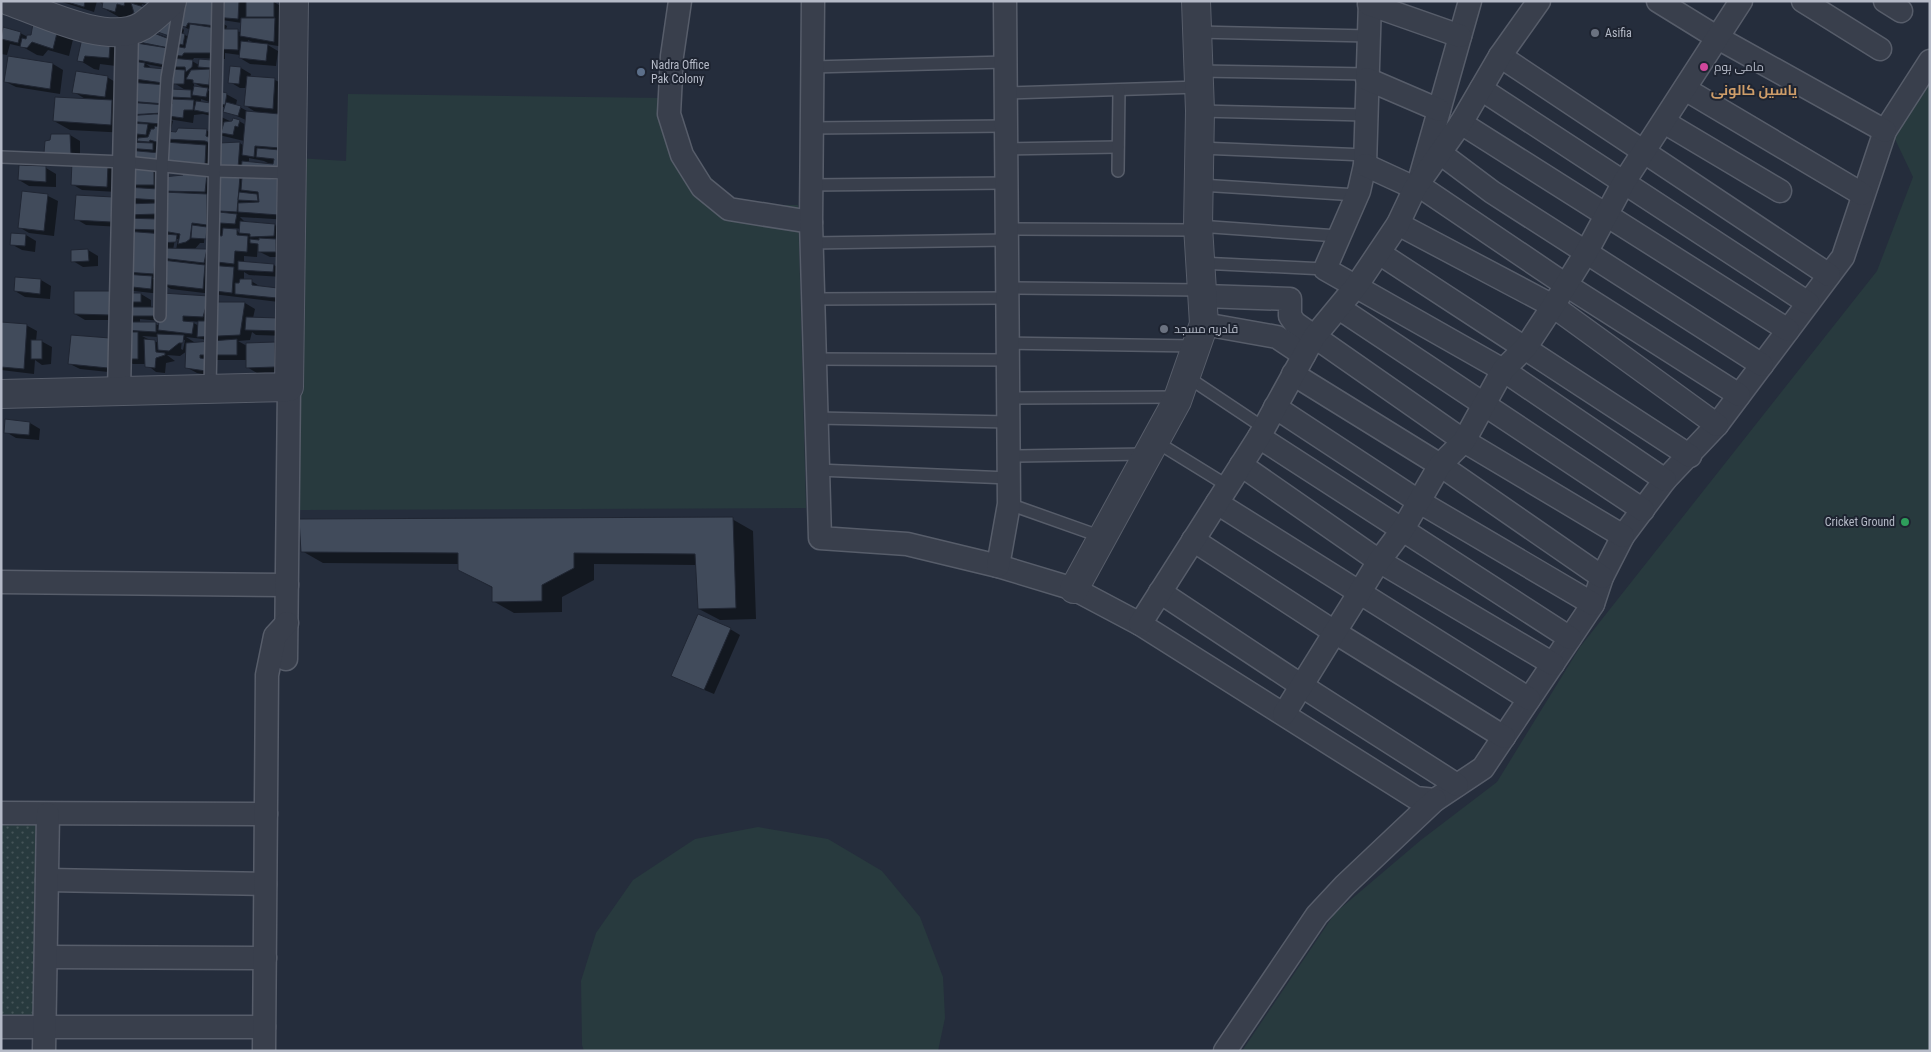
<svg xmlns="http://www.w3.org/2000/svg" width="1931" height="1052" font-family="'Roboto Condensed',Cairo,sans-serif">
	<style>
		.green { fill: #283a3e }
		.park { fill: url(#park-dots) }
		.shadow { fill: #0007; fill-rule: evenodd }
		.building { fill: #414b5b; stroke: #202633 }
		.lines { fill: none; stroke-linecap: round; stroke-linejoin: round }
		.service-casing { stroke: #575d6a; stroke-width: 14 }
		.minor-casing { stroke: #575d6a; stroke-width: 25 }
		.tertiary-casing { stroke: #575d6a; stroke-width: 30 }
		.service { stroke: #393f4c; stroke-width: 11 }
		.minor { stroke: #393f4c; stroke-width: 22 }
		.tertiary { stroke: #393f4c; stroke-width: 28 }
		.worship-dot { fill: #6b7280; stroke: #1e2431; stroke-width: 2 }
		.hotel-dot { fill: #d1479c; stroke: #1e2431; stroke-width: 2 }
		.service-dot { fill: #5c6f8a; stroke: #1e2431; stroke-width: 2 }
		.leisure-dot { fill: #2e9e5b; stroke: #1e2431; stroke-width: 2 }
		.labels { text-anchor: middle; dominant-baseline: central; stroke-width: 4; stroke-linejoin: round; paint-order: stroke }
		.poi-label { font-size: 12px; fill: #b5bac7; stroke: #1e2431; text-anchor: start }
		.neighbourhood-label { font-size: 14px; font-weight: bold; fill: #ce9d69; stroke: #1e2431 }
	</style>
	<defs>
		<pattern id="park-dots" width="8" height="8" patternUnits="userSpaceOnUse" patternTransform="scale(1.25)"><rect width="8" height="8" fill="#283a3e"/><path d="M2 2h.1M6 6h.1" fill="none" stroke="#455458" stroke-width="1.8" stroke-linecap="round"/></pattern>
	</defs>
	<rect width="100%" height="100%" fill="#252d3c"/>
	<g class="green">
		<path d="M1930,79V1051H1242L1335,913L1421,840L1497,782L1580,647L1877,271L1913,177L1894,137Z"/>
		<path d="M348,94L663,98L690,151L733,205H798L806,508L300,510L297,158L346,161Z"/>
		<path d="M758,827L828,839L882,871L920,917L943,977L945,1018L938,1051H584L582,1045L581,981L596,933L633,880L695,839Z"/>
	</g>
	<path class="park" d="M1,814H48L45,1026H1Z"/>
	<g class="shadow">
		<path d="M59,1H97L94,12Z"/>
		<path d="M98,1L274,2L284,8V22H279L285,25L284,47L266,44L278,51L276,66L250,64L240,58V55L225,53V59L194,58L192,61L199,65L211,61L219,90L206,89L214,94H226L237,100L236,105L251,113L259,114L246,106L247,88H240L230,82L241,68L251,74L250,77L275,80L285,85L283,114L277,113L290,121L289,220L240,217L246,223L275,225L285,231L286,257H270L260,252V244H258L257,257L244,256V263L274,265L284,271L283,277L249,275L244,272V280L251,281L287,303L171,289L162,284L161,294L134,291L124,286L126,214L139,205L126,197L127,148L138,143L128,137V133L70,130L54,121L87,100L74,92L107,77L117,83L142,85L129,77L136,13L133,12L131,20L119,17L103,8L104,5ZM142,4L149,6V9L141,7ZM222,20L242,23L241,32L226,30L227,26L222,23ZM179,24L190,30L189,37L183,34L184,30ZM147,25L178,38L177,41L142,28ZM248,40L256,44L248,43ZM146,64L172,69H153ZM174,83L187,91L173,90ZM194,83L204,88L194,87ZM201,99L226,108L225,111L246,120V125L239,121L232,122L219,116L210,104L201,103ZM203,114L216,117L210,120L209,129L219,135L244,141V146L240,143L220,145L216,136L206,130L176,133L166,132L159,128L171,129L173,121L168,119L193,123L194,115ZM249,158L264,161L272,165L249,163ZM170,163L254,178L243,179L184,173V177L164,178ZM233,228L241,229L240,233ZM205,230H208L206,243L211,244L210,252L194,250L200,243H204ZM175,239H178L176,250H173ZM152,278L161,279V283Z"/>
		<path d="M85,30L126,44L124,67L100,64L99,70L94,69L79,60Z"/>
		<path d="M75,31L69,56L48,50L43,56L37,55L23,47L10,44L7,55L1,54V38L20,33L28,37Z"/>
		<path d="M9,58L53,64L63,70L60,94L16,87L6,82Z"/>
		<path d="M70,135L80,141V160L56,158L45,153Z"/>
		<path d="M108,166L118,172L117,192L82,190L72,184Z"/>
		<path d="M46,168L56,174V187L29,186L19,180Z"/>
		<path d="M24,192L48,196L58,201L54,236L29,233L19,227Z"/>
		<path d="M112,198L121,227L86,225L76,219Z"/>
		<path d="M26,235L36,241L35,252L22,250L11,244Z"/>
		<path d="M88,250L98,256V266L83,267L73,261Z"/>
		<path d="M41,280L51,286L50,299L25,297L15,291Z"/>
		<path d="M109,293L120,320H85L75,314Z"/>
		<path d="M124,294H141L151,300V308L209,297L219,303H245L255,309L253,318L289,336L256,335L252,332L250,340L238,341L247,346L274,343L285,349V372L257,373L247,367V360H210L216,366V376L197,373L186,367L187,351L180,356L167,355L175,361L166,363L165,373L156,372L146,364H133L123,358L124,330L133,310V307L124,302ZM140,319L160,321V326L155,324H140ZM190,321L199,322V326ZM142,336L158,337L159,343L148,339ZM186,337L203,339L209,343L193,344L194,342ZM182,340H185L183,350L181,349Z"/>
		<path d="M1,324L26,325L37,331L36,341H41L52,347L51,364L42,365L35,360L34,374L1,370Z"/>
		<path d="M110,340L118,373L80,369L70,364Z"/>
		<path d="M30,423L40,429L39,440L16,438L6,432Z"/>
		<path d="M732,519L753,531L756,619L720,620L699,609L697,565L594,564V580L562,597V612L514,613L493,601V588L459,569V564L323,563L302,551Z"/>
		<path d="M730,629L740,635L714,694L683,681Z"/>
	</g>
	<g class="building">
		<path d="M64,1H85L84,7Z"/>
		<path d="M103,1H125L124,6L117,4L115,12L102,8Z"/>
		<path d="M137,1H161L128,25L134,13L131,3L147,8L148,4Z"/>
		<path d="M175,1H213L212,17L217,19L216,26L188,23L186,27L180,26Z"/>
		<path d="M215,1H239L238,19L214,17Z"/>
		<rect x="246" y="1" width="28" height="16"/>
		<path d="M161,12L174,23L172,37L149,29Z"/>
		<path d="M34,18L60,21L53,49L32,42L27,48L20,47L22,38L26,39L27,35H31Z"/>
		<path d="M241,18H275L274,42L240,36Z"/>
		<path d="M190,24L216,28V53H184L182,56L172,55L174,46L185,48Z"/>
		<path d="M3,27L21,32L18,43L1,39Z"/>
		<path d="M84,29L111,34L109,58L85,56L83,62L77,61Z"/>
		<path d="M217,29H238V50L217,49Z"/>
		<path d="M174,31L185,34L183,45L172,42Z"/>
		<path d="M151,32L172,40L169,48L129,40Z"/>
		<path d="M241,41L268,44L266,61L239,58Z"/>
		<path d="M130,42L168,48L165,65L127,58Z"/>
		<path d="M8,56L53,63L50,89L4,82Z"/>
		<path d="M171,58L193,60L192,67L186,72L185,67H171Z"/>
		<path d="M199,59L212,60L211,68L198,67Z"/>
		<path d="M128,60L145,63L144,67L165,69L163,83L128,78Z"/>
		<path d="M230,66L241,67L239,84L228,83Z"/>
		<path d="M170,69L185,70L184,84H173Z"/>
		<path d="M210,69L209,85L193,83V80L186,79L191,70Z"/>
		<path d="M76,71L108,76L105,97L72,93Z"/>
		<path d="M247,76L275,78L273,109L244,106Z"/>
		<path d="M128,82L167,85L165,104L127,101Z"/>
		<path d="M194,86L208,88L206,97L192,95Z"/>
		<path d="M171,89L191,90V98L171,97Z"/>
		<path d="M214,90L227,93L225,105L212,103Z"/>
		<path d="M55,97L112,100L111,125L53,121Z"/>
		<path d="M172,99L194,100L193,110H184L183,118L168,116V106L172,104Z"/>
		<path d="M196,101L211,103L209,113L194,110Z"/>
		<path d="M127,102L166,105L163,113L127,115Z"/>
		<path d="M226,102L241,106L238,116L223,112Z"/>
		<path d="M246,111L280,114V148L255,146L254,157L242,155Z"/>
		<path d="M154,114H163L161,124L127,121L126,116Z"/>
		<path d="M233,118L240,120L238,127L235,126L233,135L221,133L224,122L232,121Z"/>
		<path d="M127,123L148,124L146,135L137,134L136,138H126Z"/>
		<path d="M155,126L162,128L160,143L150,140L149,142L137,141L138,138L148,137L151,129H154Z"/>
		<path d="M178,128L207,129L206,136L213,139L212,144L205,141L165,139L166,131L176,132Z"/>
		<path d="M51,134H70L71,155L44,153L45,141L50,140Z"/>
		<path d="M126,142L153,143V150L126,148Z"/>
		<path d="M165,142L206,145L205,164L164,161Z"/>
		<path d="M240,142L238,168L208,166L209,147L217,146L219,143Z"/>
		<path d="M257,148L280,150L278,177L241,172L242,161L273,164L274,159L256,157Z"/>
		<path d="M127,150L160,153L159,163L126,160Z"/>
		<path d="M72,162L108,165L107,187L71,185Z"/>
		<rect x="126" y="164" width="28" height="21"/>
		<path d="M19,165L46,166V182L18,180Z"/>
		<path d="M183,172L207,174L205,192L163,191V177L183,175Z"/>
		<path d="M208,174L240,176L237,212L219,211L208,215Z"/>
		<path d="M242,177L279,179V215L238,212V203L259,202L258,192L241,190Z"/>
		<path d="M126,187L158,189L157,200L125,198Z"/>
		<path d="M22,191L48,194L44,231L18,228Z"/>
		<path d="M163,192L207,194V225L192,223L190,239L186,242L178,244L180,234L163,231Z"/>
		<path d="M239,192L257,194L258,201L238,200Z"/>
		<path d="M76,195L113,197L111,222L74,220Z"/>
		<path d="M156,203L157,214L125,215V204Z"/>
		<path d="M219,212L237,214L235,224L220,223L219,232H208V216Z"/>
		<path d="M125,218L157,219V230L125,229Z"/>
		<path d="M240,221L275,224L274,236L250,237V234L239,233Z"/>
		<path d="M192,225L207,227L206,239L191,238Z"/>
		<path d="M223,228L237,229V235L248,236L247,252L235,251L234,264L208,261L211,235L222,236Z"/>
		<path d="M125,231L177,235L176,242L156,243L154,274L125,272Z"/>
		<path d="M11,233L26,234L25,246L10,245Z"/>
		<path d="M259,238L276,239V252H258V244L250,243V239L259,240Z"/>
		<path d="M162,248L207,249L204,263L161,258Z"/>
		<path d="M88,249L89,261L71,262V250Z"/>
		<path d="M162,260L205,265L203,289L159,284Z"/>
		<path d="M238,261L274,264L273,272L238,270Z"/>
		<path d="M208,265L234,267L232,293L206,290Z"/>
		<path d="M124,274L152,276L151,289L123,286Z"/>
		<path d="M15,277L41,279L40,294L14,291Z"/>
		<path d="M240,279H252V285L278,288L277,298L235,294V283H239Z"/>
		<path d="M74,291H110V315L74,314Z"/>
		<rect x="123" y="293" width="18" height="9"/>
		<path d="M162,293L209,296L203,317L183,316V321L194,322L192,334L158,330Z"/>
		<path d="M211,302H245L240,335L197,337L198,321H208Z"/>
		<rect x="132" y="307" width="25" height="9"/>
		<path d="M246,317L280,318V331L245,330Z"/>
		<path d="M1,322L27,324L24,369L1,367Z"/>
		<path d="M130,322H156V332L123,330Z"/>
		<path d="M123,332H138V359H122Z"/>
		<path d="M157,334L184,335L183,343H179L169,351L158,350Z"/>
		<path d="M71,335L110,338L108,368L68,364Z"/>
		<path d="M144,339L155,340L156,352L165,353V355L156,358L155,368L145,367Z"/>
		<path d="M237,339V355H200V358L206,359V371L185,368L186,343Z"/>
		<rect x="31" y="340" width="11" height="19"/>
		<path d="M275,342V367L246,368V343Z"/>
		<path d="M5,419L30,422L29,435L4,433Z"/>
		<path d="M733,517L736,608L698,609L695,554L574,553V568L542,585V601L492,602V587L458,570V553L301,552L299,519Z"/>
		<path d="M698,614L731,628L704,690L671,676Z"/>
	</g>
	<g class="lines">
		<g class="service-casing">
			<g id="service">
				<path d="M1197,32L1369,36"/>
				<path d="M812,67L1006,62"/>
				<path d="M1199,71L1368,74"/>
				<path d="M1006,93L1199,87"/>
				<path d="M1200,111L1366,115"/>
				<path d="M812,128L1006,126"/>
				<path d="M1200,148L1366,155"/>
				<path d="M1006,149L1118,147"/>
				<path d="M1,157L125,162L213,171L291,173"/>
				<path d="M1118,171L1119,90"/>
				<path d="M811,185L1007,183"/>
				<path d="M1200,185L1357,195"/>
				<path d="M1198,226L1338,236"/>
				<path d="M1007,229L1198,230"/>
				<path d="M812,243L1007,240"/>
				<path d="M1200,263L1325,269"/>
				<path d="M1008,288L1203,290"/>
				<path d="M813,299L1008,298"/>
				<path d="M160,316L162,166L167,78L180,1"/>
				<path d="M1008,343L1196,346"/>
				<path d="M815,359L1008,360"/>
				<path d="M1186,376L1264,428"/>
				<path d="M210,389L218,1"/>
				<path d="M1009,398L1177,397"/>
				<path d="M817,418L1009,422"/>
				<path d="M1155,441L1228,486"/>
				<path d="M1009,456L1147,454"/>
				<path d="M818,470L1009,478"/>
				<path d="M1009,504L1102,537"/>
			</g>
		</g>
		<g class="minor-casing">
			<g id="minor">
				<path d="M680,1L672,56L669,114L682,155L702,187L729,209L811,222"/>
				<path d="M813,1L811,222L820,538L907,544L998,566L1074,589L1140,624L1416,798L1435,800L1483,768L1593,604L1602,577L1623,536L1665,480L1717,425L1843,257L1885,131L1930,61"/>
				<path d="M1370,1L1365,165L1359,191L1325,269L1503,370L1665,480"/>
				<path d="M1470,1L1418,185L1566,285L1739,395"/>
				<path d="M1658,1L1718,38L1885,131"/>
				<path d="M1803,1L1880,49"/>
				<path d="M1885,1L1901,11"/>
				<path d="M1369,4L1460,36"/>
				<path d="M1500,56L1829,275"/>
				<path d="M1367,79L1439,110"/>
				<path d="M1481,89L1808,303"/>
				<path d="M1685,89L1862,194"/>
				<path d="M1664,122L1780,191"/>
				<path d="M1461,123L1788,330"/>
				<path d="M1440,153L1492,192L1762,365"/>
				<path d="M1365,165L1415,188"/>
				<path d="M1398,224L1553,306L1717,425"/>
				<path d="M1379,253L1690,456"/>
				<path d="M1203,296L1290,299V316L1295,323L1464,441L1623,536"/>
				<path d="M1339,308L1643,510"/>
				<path d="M1204,324L1277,337L1304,355"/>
				<path d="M1293,374L1440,465L1602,577"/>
				<path d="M119,391L127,31"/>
				<path d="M1275,407L1418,501L1593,604"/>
				<path d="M1259,437L1570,638"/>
				<path d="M1241,465L1379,561L1553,664"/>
				<path d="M1217,503L1529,699"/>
				<path d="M1193,540L1336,633L1504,737"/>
				<path d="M998,566L1009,504L1005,1"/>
				<path d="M1,582L287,585"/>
				<path d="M1160,592L1302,686L1457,785"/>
				<path d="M1140,624L1259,437L1314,337L1357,285L1398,224L1415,188L1461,123L1500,56L1539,1"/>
				<path d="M286,659L289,387"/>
				<path d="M1284,714L1379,561L1403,529L1440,465L1464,441L1503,370L1526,347L1553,306L1587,251L1624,182L1741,1"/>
				<path d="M1,813L266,814"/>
				<path d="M47,880L265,884"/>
				<path d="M46,957L265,958"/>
				<path d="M1,1027H264"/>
				<path d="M44,1051L48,814"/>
				<path d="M264,1051L267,675L275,636L287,623"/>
				<path d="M1225,1051L1317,915L1345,885L1435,800"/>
			</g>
		</g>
		<g class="tertiary-casing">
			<g id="tertiary">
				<path d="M9,1C44,13 108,46 142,26C153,19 162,9 172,1"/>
				<path d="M1,394L289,387L294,1"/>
				<path d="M1074,589L1177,401L1204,324L1198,226L1200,111L1196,1"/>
			</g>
		</g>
		<use href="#service" class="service"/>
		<use href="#minor" class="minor"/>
		<use href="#tertiary" class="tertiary"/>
	</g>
	<g class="worship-dot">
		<circle cx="1595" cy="33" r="5"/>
		<circle cx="1164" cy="329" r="5"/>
	</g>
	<circle class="hotel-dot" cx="1704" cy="67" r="5"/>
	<circle class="service-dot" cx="641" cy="72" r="5"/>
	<circle class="leisure-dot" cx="1905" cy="522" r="5"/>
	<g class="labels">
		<g class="poi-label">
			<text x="1605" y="33">Asifia</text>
			<text x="651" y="65">Nadra Office<tspan x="651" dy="14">Pak Colony</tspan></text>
			<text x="1714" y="67">مامی ہوم</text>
			<text x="1174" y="329">قادریہ مسجد</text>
			<text x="1895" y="522" text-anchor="end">Cricket Ground</text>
		</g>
		<g class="neighbourhood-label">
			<text x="1754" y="90">یاسین کالونی</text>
		</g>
	</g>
	<rect width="1931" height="1052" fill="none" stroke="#b5bac7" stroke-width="5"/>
</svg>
